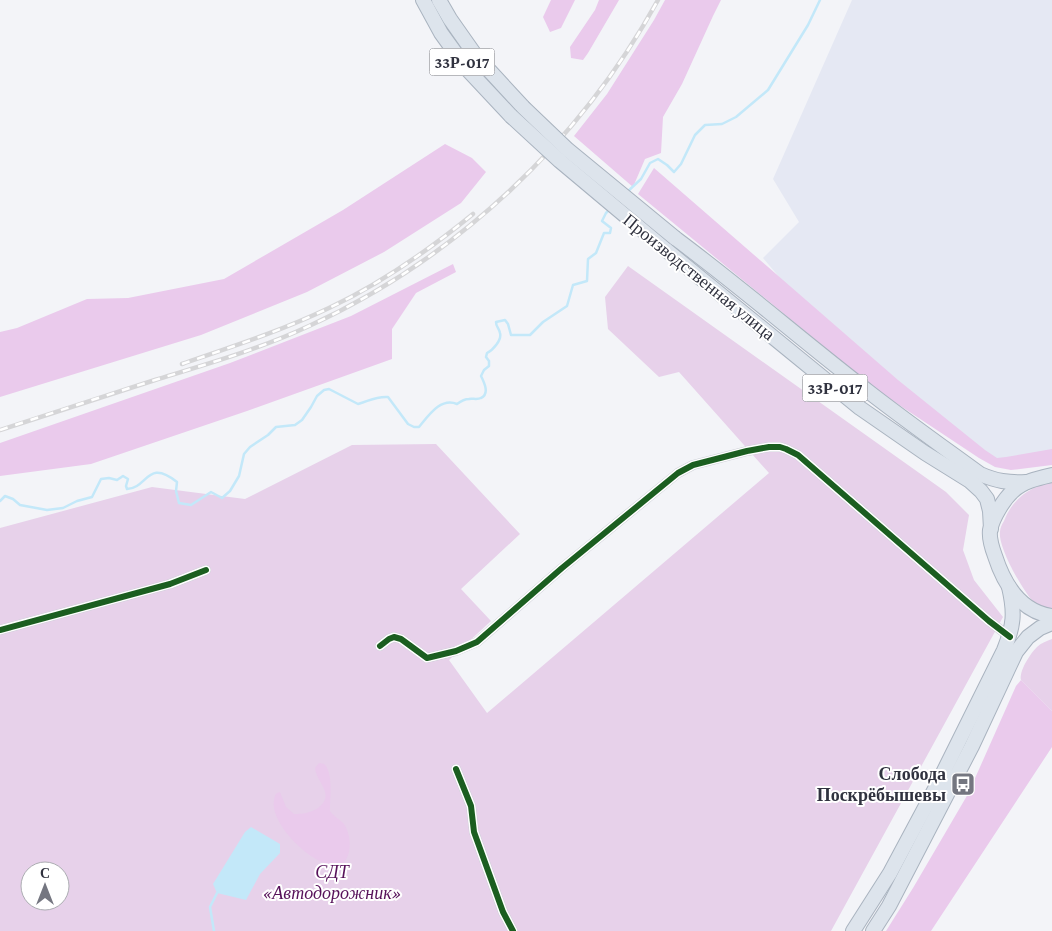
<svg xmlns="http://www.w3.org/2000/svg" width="1052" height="931" font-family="'Crimson Pro',serif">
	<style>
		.built { fill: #e5e8f3 }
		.green { fill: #e7d1ea; fill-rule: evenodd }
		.forest { fill: #eacaec }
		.water { fill: #c3e8f9 }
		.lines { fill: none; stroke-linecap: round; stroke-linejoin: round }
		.stream { stroke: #c3e8f9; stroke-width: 2.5 }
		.minor-casing { stroke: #ced0d8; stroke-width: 10 }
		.trunk-casing { stroke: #a9b3bf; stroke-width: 16 }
		.minor { stroke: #fdfdfe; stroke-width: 8 }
		.trunk { stroke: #dde4ec; stroke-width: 14 }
		.rail-casing { stroke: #d5d5d7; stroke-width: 4.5 }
		.rail { stroke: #fff; stroke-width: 2.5; stroke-dasharray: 8; stroke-linecap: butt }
		.trunk-bridge-casing { stroke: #a9b3bf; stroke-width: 16; stroke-linecap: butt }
		.trunk-bridge { stroke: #dde4ec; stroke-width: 14 }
		.cycleway-casing { stroke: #fff; stroke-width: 9 }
		.cycleway { stroke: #1b5e20; stroke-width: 6 }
		.labels { text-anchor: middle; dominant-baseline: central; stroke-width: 4; stroke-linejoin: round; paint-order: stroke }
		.shield { fill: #fff; stroke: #6e7079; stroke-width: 1 }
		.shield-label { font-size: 16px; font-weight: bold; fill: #30323f }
		.street-label { font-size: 18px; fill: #30323f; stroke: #fff }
		.poi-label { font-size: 18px; font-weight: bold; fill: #30323f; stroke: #fff; text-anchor: end }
		.park-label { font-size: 18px; font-style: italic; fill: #57125a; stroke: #fff }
	</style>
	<rect width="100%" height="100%" fill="#f3f4f8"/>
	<path class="built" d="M852,0H1052V454L997,463L831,338L763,258L799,222L773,179Z"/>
	<g class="green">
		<path d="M628,266L946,492L969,515L963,550L974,580L1003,617L831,931H0V528L152,487L245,499L352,445L436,444L520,534L461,589L491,621L449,660L487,713L769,473L679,372L659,377L608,329L605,297ZM30,871H60V901H30Z"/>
		<path d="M1052,481V610C1045,610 1037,606 1032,600C1022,589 998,547 1000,532C1000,528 1002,524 1004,521C1013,498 1029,488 1052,481Z"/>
		<path d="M1052,639V711L1021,680C1019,671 1030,654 1037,647C1041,643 1047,641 1052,639Z"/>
	</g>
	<g class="forest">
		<path d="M551,0H575L561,28L550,32L543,17Z"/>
		<path d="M599,0H619L588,53L583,60L571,58L570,47L595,10Z"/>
		<path d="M665,0H721L713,16L682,84L663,117L661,153L645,159L633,187L574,136L607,94L654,20Z"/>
		<path d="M445,144L472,158L486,172L461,203L384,252L307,292L201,335L0,397V332L17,328L87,299L128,298L224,279L343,210Z"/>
		<path d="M654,168L898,380L985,450L997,458L1006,457L1052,449V465L1011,470L995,467L979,458L878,391L638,194Z"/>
		<path d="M453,264L456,272L416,293L392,329V359L247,411L91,464L0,476V443L230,363L351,316Z"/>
		<path d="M1021,680L1052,711V747L931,931H886L913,888L968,794L1016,686Z"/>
		<path d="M319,763C323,764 324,763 326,766C333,777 330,799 330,811C334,817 340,819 344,824C352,836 353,860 338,867C331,866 323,863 316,859C299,850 270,820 274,800C275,795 275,793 280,792L286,807L294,814C303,814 310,813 318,808C336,794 317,784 315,768Z"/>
	</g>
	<path class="water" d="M251,827L280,844V853L260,874L246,900L217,893L213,884L245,832Z"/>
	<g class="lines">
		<g class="stream">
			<path d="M626,193L641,179L650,163L658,159L667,165L674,172L681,164L695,135L705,125L722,124L736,117L768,90L808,25L820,0"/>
			<path d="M0,501L5,496L13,499L20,505L47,510L63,508L77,501L92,497L101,479L109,478L117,480L123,476L128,479L126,486L127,489C148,488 147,458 177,482L176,491L179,503L191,505L211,492L222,498L230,491L239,476L244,454L250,447L268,435L276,427L295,425L302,420L311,407L317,396L324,390L329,389L358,404C369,401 376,396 388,397L408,424L414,427H419C429,415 441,397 457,404C461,401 464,399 469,399C472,398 477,400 481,398C490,394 484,382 481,376L484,370L489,366V361L486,357L487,353C493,350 502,340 500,333C499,328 496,327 496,322L505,320L508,324L511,335H530L543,322L567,306L573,285L587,281L588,259L596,253L604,233H610L611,228L602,221L606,213L610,209"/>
			<path d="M214,931L210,907L217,893"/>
		</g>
		<g class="minor-casing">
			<g id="minor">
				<path d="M0,630L170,584L206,570"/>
				<path d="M380,646L389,639L394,637L401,639L427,658L456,651L477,642L562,568L678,473L693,465L747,451L769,447H780L786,449L798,455L989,621L1010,637"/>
				<path d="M456,769L471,806L474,832L503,912L513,931"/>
			</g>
		</g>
		<g class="trunk-casing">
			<g id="trunk">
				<path d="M423,0L441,33L467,69L511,116"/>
				<path d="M439,0L450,19L476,56L523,107"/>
				<path d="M675,238C741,287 804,342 869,392C905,420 943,447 980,474C996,481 1008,483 1026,482"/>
				<path d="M665,249L860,408L925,453L970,481L981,491L987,499L990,511L991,529"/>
				<path d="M1052,475C1039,478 1024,481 1013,491C1004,499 993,517 990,530C989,538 992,548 995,556C1004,584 1021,612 1052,616"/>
				<path d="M853,931L890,873L936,787L1004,650C1014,625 1015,613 1009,587"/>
				<path d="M873,931L889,906L972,746L1016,652L1028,637L1040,628L1052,623"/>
			</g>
		</g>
		<use href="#minor" class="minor"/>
		<use href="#trunk" class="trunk"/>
		<g class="rail-casing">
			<g id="rail">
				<path d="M182,364C231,347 281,331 329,308C380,284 429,250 473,214"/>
				<path d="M0,430C52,413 104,396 155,380C207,364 260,349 309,326C457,258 580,142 658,0"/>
			</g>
		</g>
		<use href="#rail" class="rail"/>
		<g class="trunk-bridge-casing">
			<g id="trunk-bridge">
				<path d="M523,107L568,150L675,238"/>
				<path d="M511,116L560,161L665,249"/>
			</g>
		</g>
		<use href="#trunk-bridge" class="trunk-bridge"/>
		<g class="cycleway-casing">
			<g id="cycleway">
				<path d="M0,630L170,584L206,570"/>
				<path d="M380,646L389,639L394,637L401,639L427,658L456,651L477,642L562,568L678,473L693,465L747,451L769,447H780L786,449L798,455L989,621L1010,637"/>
				<path d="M456,769L471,806L474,832L503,912L513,931"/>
			</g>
		</g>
		<use href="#cycleway" class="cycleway"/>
	</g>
	<defs>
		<g id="bus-square" transform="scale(1.25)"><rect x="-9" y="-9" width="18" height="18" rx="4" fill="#747680" stroke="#fff"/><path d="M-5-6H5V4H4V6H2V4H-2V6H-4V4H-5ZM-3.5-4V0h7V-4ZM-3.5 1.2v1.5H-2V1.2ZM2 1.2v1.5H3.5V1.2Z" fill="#fff"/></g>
	</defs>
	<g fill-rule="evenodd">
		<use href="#bus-square" x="963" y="784"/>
	</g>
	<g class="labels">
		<g class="shield">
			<rect x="429.5" y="48.5" width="65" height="27" rx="4"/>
			<rect x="802.5" y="374.5" width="65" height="27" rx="4"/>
		</g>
		<g class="shield-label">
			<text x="462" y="62">33Р-017</text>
			<text x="835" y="388">33Р-017</text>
		</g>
		<g class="street-label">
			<text transform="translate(699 277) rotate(39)">Производственная улица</text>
		</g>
		<g class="poi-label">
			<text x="946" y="774">Слобода<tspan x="946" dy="21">Поскрёбышевы</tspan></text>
		</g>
		<g class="park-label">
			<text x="332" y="872">СДТ<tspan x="332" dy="21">«Автодорожник»</tspan></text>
		</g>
	</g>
	<g transform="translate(45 886)"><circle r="24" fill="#ffffff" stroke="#acadb2"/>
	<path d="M0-4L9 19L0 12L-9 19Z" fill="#747680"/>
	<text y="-8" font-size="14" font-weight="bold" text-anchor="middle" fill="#30323f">С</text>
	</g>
</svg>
